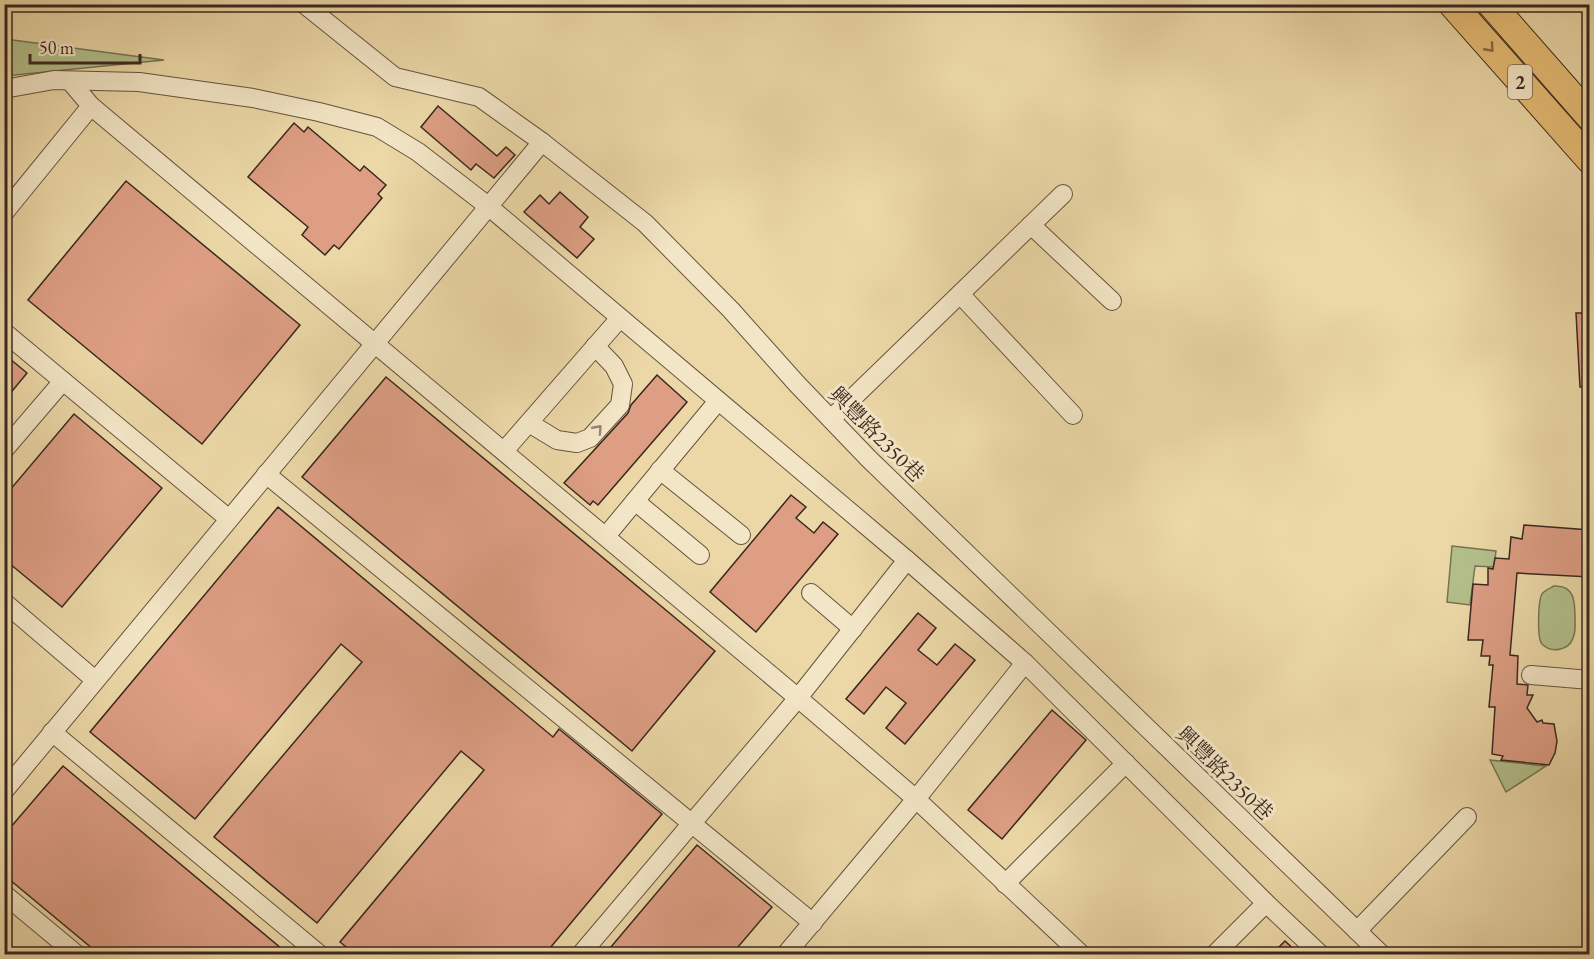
<svg xmlns="http://www.w3.org/2000/svg" width="1594" height="959" font-family="'EB Garamond','Noto Serif TC',serif">
	<style>
		.green { fill: #b3c08b; stroke: #767454; stroke-width: 1.5 }
		.building { fill: #dd9e84; stroke: #3a271e; stroke-width: 1.5 }
		.lines { fill: none; stroke-linecap: round; stroke-linejoin: round }
		.minor-casing { stroke: #665340; stroke-width: 20 }
		.highway-casing { stroke: #3a271e; stroke-width: 29 }
		.minor { stroke: #f3e6c6; stroke-width: 18 }
		.highway { stroke: #e6bc74; stroke-width: 27 }
		.oneway { stroke: #876a45 }
		.oneway2 { stroke: #968672 }
		.labels { text-anchor: middle; dominant-baseline: central; stroke-width: 6; stroke-linejoin: round; paint-order: stroke }
		.shield { fill: #f3e6c6; stroke: #726050; stroke-width: 1.5 }
		.shield-label { font-size: 20px; font-weight: bold; fill: #3a271e }
		.street-label { font-size: 21px; fill: #3a271e; stroke: #f3e6c6 }
	</style>
	<rect width="100%" height="100%" fill="#ecd8a7"/>
	<filter id="stains"><feTurbulence type="fractalNoise" baseFrequency=".00333" numOctaves="4"/><feColorMatrix values="0 0 0 0 .2 0 0 0 0 .09 0 0 0 0 .02 0 0 0 .5 -.17"/></filter>
	<radialGradient id="worn" r=".72"><stop offset=".6" stop-color="#630" stop-opacity="0"/><stop offset="1" stop-color="#630" stop-opacity=".3"/></radialGradient>
	<g class="green">
		<path d="M5,39L164,60L5,76Z"/>
		<path d="M1452,546L1496,551L1494,567L1475,566L1470,605L1447,602Z"/>
		<path d="M1554,586C1575,585 1575,602 1575,619C1575,625 1576,632 1573,638C1569,650 1552,654 1542,644C1537,639 1538,601 1542,594C1545,590 1550,588 1554,586Z"/>
		<path d="M1490,760L1546,766L1506,792Z"/>
	</g>
	<g class="building">
		<path d="M438,106L497,156L506,147L515,155L494,178L476,164L471,170L421,127Z"/>
		<path d="M294,123L304,132L308,127L360,171L364,166L386,185L378,194L382,198L339,249L334,245L325,255L302,235L308,227L248,177Z"/>
		<path d="M126,181L300,325L202,444L28,300Z"/>
		<path d="M560,192L588,217L580,227L594,239L577,258L524,212L540,195L549,204Z"/>
		<path d="M1576,313H1590V387H1580Z"/>
		<path d="M4,354L27,373L4,401Z"/>
		<path d="M657,375L687,402L598,505L593,501L590,505L564,483L628,413L631,405Z"/>
		<path d="M386,377L715,651L632,751L302,477Z"/>
		<path d="M74,414L162,488L62,607L4,559V497Z"/>
		<path d="M791,495L806,507L796,518L814,533L823,522L838,534L756,632L710,592Z"/>
		<path d="M278,507L553,737L559,729L662,814L545,954H355L340,942L484,770L461,751L317,923L214,837L362,662L341,644L195,819L90,732Z"/>
		<path d="M1524,525L1590,530V577L1517,573L1510,655L1518,656L1517,684L1528,685L1527,695H1533L1527,708L1537,722L1542,720L1543,723L1554,724L1557,741L1555,753L1549,765L1501,760L1503,756L1492,754L1495,707H1489L1493,665H1489L1490,656H1481L1483,640H1468L1473,584L1488,585V568L1493,569L1495,558L1509,559L1511,537L1522,539Z"/>
		<path d="M918,613L936,628L918,650L937,665L955,644L975,660L905,744L886,728L906,703L886,687L864,714L846,699Z"/>
		<path d="M1052,710L1086,740L1002,839L968,810Z"/>
		<path d="M63,766L288,954H99L4,875V835Z"/>
		<path d="M697,845L772,907L732,954H605Z"/>
		<path d="M1285,941L1299,954H1272Z"/>
	</g>
	<g class="lines">
		<g class="minor-casing">
			<g id="minor">
				<path d="M304,4L395,77L479,97L542,142L645,223L731,310L797,384L869,459L1381,954"/>
				<path d="M70,81L91,106L798,698L916,799L1081,954"/>
				<path d="M4,89L54,80L139,82L253,98L319,112L377,127L418,152L488,206L907,560L1025,663L1266,903L1320,954"/>
				<path d="M4,213L91,106"/>
				<path d="M1031,225L1112,301"/>
				<path d="M960,294L1073,415"/>
				<path d="M4,332L229,519"/>
				<path d="M831,419L1063,194"/>
				<path d="M529,423L557,440L577,443L590,438L620,405L623,384L614,366L595,346"/>
				<path d="M4,450L63,381"/>
				<path d="M504,451L620,318"/>
				<path d="M660,470L741,535"/>
				<path d="M266,474L813,923"/>
				<path d="M635,501L700,555"/>
				<path d="M606,536L718,401"/>
				<path d="M811,593L853,629"/>
				<path d="M4,602L95,680"/>
				<path d="M1531,675L1590,680"/>
				<path d="M52,732L319,954"/>
				<path d="M4,791L542,142"/>
				<path d="M1005,884L1126,763"/>
				<path d="M4,894L76,954"/>
				<path d="M1357,931L1467,817"/>
				<path d="M581,954L798,698L907,560"/>
				<path d="M786,954L916,799L1025,663"/>
				<path d="M1215,954L1266,903"/>
			</g>
		</g>
		<g class="highway-casing">
			<g id="highway">
				<path d="M1452,4L1590,160"/>
				<path d="M1491,4L1590,117"/>
			</g>
		</g>
		<use href="#minor" class="minor"/>
		<use href="#highway" class="highway"/>
	</g>
	<defs><path id="oneway-chevron" d="M-2-3.5L2.5 0L-2 3.5" fill="none" stroke-width="1.6" stroke-linecap="round" stroke-linejoin="round" transform="scale(1.5)"/></defs>
	<use class="oneway" href="#oneway-chevron" transform="translate(1490 48) rotate(48)"/>
	<use class="oneway2" href="#oneway-chevron" transform="translate(598 429) rotate(-48)"/>
	<g class="labels">
		<rect class="shield" x="1508" y="65" width="24" height="34" rx="4.5"/>
		<g class="shield-label">
			<text x="1520" y="82">2</text>
		</g>
		<g class="street-label">
			<text transform="translate(877 434) rotate(45)">興豐路2350巷</text>
			<text transform="translate(1225 773) rotate(44)">興豐路2350巷</text>
		</g>
	</g>
	<rect width="1594" height="959" fill="none" stroke="#ecd8a7" stroke-width="24"/>
	<rect x="6" y="6" width="1582" height="947" fill="none" stroke="#3a271e" stroke-width="3"/>
	<rect x="12" y="12" width="1570" height="935" fill="none" stroke="#3a271e" stroke-width="1.5"/>
	<path d="M30 54v9h110v-9" fill="none" stroke="#3a271e" stroke-width="3"/>
	<text x="39" y="54" font-size="18" fill="#3a271e" stroke="#f3e6c6" stroke-width="4.5" paint-order="stroke">50 m</text>
	<rect width="100%" height="100%" filter="url(#stains)"/>
	<rect width="100%" height="100%" fill="url(#worn)"/>
</svg>
